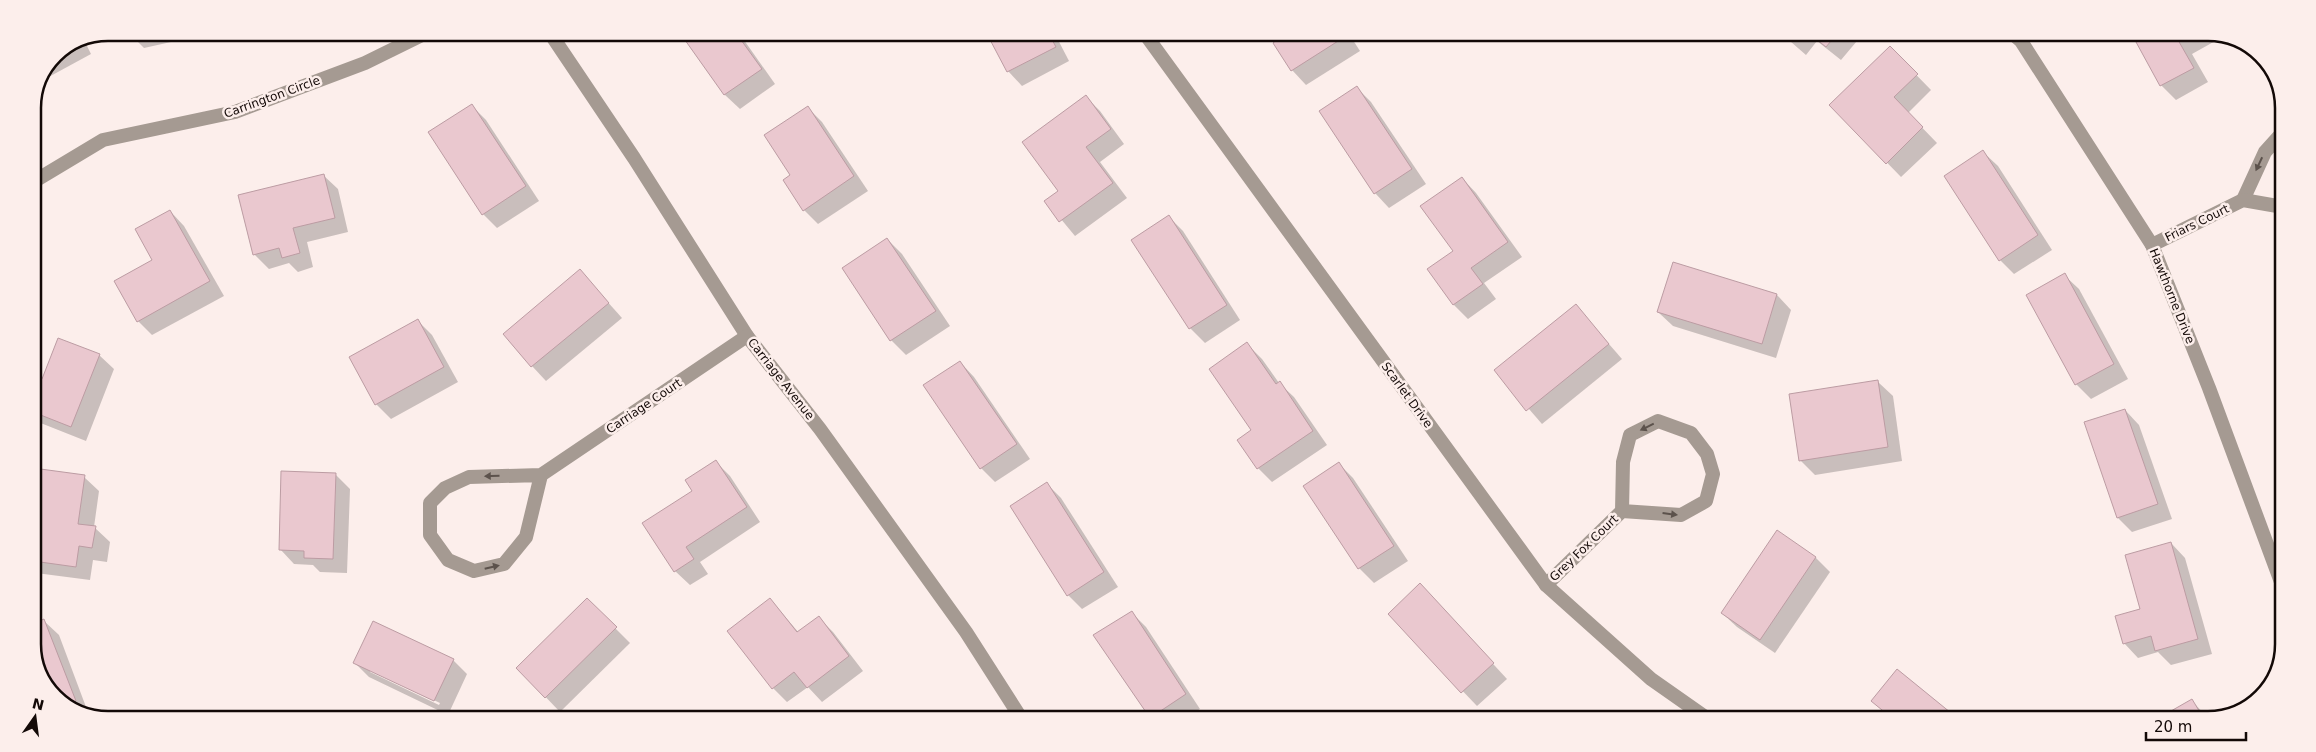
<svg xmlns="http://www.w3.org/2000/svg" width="2316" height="752" font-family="'DejaVu Sans',sans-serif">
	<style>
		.shadow { fill: #0003; fill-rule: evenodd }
		.building { fill: #eac8cf; stroke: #bc9ca3 }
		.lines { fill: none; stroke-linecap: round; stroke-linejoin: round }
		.minor { stroke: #a59a92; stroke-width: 14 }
		.oneway { fill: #5c524c }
		.labels { text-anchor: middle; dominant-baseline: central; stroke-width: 5; stroke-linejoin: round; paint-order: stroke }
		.street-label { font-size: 12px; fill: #130907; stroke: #fceeeb }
		.rim { fill: none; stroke: #130907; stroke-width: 2.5 }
	</style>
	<rect width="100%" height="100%" fill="#fceeeb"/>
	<g class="shadow">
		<path d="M129,33H179L180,40L144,48Z"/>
		<path d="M682,33H739L775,84L740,109L725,95Z"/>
		<path d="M988,34H1055L1069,61L1022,86L1008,71Z"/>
		<path d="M1277,34H1349L1360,51L1306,85L1292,70Z"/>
		<path d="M1783,35H1862L1841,60L1817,41L1806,55Z"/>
		<path d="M2145,35H2226L2192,54L2208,82L2176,100L2161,85Z"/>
		<path d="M85,42L91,54L45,79L55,54Z"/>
		<path d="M1890,48L1931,90L1908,113L1937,143L1901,177L1831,105Z"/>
		<path d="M1357,88L1371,102L1426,184L1389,208L1375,193Z"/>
		<path d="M1086,97L1100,111L1124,144L1100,162L1127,198L1075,236L1046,201L1059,191Z"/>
		<path d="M472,106L486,120L539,201L497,228L483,214Z"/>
		<path d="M808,108L822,122L868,191L818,224L804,210L791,176Z"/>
		<path d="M1983,152L1998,166L2052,250L2014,274L2000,260Z"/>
		<path d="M323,175L338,189L348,232L307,242L313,267L298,272L289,263L269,269L254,254Z"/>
		<path d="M1462,178L1476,193L1522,257L1484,283L1496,299L1468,319L1454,305L1429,270L1455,252Z"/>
		<path d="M170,211L184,226L224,296L152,335L138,321L154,261Z"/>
		<path d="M1169,217L1183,231L1240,320L1205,343L1190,328L1133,240Z"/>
		<path d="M887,239L902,254L950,326L906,355L891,340L843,268Z"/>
		<path d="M580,271L622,318L546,381L532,366Z"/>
		<path d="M2064,275L2079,289L2128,379L2091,399L2076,384Z"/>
		<path d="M1777,295L1791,310L1776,358L1673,326L1658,312Z"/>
		<path d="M1576,306L1622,359L1542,424L1496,371Z"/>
		<path d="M418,321L432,335L458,382L391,419L376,404L351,358Z"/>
		<path d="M1247,344L1262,359L1279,383L1294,397L1327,445L1272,482L1258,468L1253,431Z"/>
		<path d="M99,355L114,369L86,441L33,420V377L42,380Z"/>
		<path d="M960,362L974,377L1030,459L995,482L981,468Z"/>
		<path d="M1878,382L1893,396L1902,461L1815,475L1800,460Z"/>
		<path d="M2125,410L2139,425L2172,519L2132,532L2118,518Z"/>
		<path d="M716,462L730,476L760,522L700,562L708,574L690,585L675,571L694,491Z"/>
		<path d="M1339,464L1353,478L1408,561L1374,583L1359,568L1305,486Z"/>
		<path d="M33,469L84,477L99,491L94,527L110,542L107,562L93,560L90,580L36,573L33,569Z"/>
		<path d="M335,474L350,489L347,573L320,572L313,565L294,564L280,549Z"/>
		<path d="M1047,484L1061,498L1118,587L1082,609L1068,595Z"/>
		<path d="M2171,543L2185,558L2212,654L2171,665L2158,652L2138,658L2124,643Z"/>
		<path d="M1815,557L1830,572L1775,653L1737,627L1722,613Z"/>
		<path d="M770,599L799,633L819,618L833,632L863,671L822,702L808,687L787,702L773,688Z"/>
		<path d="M587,600L630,643L560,712L518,668Z"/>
		<path d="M1434,600L1507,679L1477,706L1389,614Z"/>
		<path d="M1131,612L1146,627L1200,709L1186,718H1150L1095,636Z"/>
		<path d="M44,621L59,635L89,715L87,716L51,693L33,649V625Z"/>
		<path d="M453,660L467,674L448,715L369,677L355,663ZM370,670L440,703L439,705L370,672Z"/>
		<path d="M1897,671L1956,719H1892L1887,715L1873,701Z"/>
		<path d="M2192,701L2209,719H2160Z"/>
	</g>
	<g class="building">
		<path d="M680,33H736L762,69L724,95Z"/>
		<path d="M987,34H1049L1056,47L1007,72Z"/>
		<path d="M1276,34H1345L1346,36L1291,71L1273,43L1279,38Z"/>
		<path d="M1783,35H1796L1791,41Z"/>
		<path d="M1811,35H1836L1826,47Z"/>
		<path d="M2144,35H2186L2178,40L2194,68L2160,86L2136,42L2145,37Z"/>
		<path d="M1890,46L1918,74L1894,97L1923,127L1886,164L1829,105Z"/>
		<path d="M1357,86L1412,169L1374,194L1319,111Z"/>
		<path d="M1086,95L1111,129L1086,147L1113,183L1059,222L1044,201L1058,191L1022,142Z"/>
		<path d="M472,104L526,186L482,215L428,132Z"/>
		<path d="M808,106L854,176L803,211L783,180L790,175L764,135Z"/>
		<path d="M1983,150L2038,235L1999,261L1944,176Z"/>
		<path d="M324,174L335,218L293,228L300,253L282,258L279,248L253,255L238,195Z"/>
		<path d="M1462,177L1508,242L1471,268L1483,284L1453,305L1427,269L1453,251L1420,206Z"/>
		<path d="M170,210L210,281L137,322L114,281L152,260L135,229Z"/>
		<path d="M1169,215L1227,305L1189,329L1131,240Z"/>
		<path d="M887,238L936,311L890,341L842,268Z"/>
		<path d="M1673,262L1777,294L1762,344L1657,312Z"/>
		<path d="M580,269L609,303L531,367L503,334Z"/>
		<path d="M2065,273L2114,364L2075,385L2026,295Z"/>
		<path d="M1576,304L1609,344L1526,411L1494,370Z"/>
		<path d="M418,319L444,367L375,405L349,357Z"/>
		<path d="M58,338L100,354L71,427L33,412V375L42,379Z"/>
		<path d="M1247,342L1276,384L1280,381L1313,431L1257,469L1237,440L1251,430L1209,369Z"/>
		<path d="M960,361L1017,444L980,469L923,385Z"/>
		<path d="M1878,380L1888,447L1799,461L1789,394Z"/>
		<path d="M2125,409L2158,504L2117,518L2084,422Z"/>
		<path d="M716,460L747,507L686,547L694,559L674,572L642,523L692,491L685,480Z"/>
		<path d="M1339,462L1394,546L1358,569L1303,486Z"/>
		<path d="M33,468L85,475L78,524L96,526L92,548L79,546L76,567L33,561Z"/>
		<path d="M281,471L336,473L333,559L304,558V551L279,550Z"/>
		<path d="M1047,482L1104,572L1067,596L1010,506Z"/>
		<path d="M1777,530L1816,557L1760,640L1721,613Z"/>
		<path d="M2171,542L2198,639L2155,651L2151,636L2123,644L2115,616L2140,609L2125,555Z"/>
		<path d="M1420,583L1494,663L1461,693L1388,614Z"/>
		<path d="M587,598L617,627L545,698L516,668Z"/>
		<path d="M770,598L797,632L819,616L849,656L807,688L794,672L772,689L727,631Z"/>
		<path d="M1132,611L1186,694L1150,718L1093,635Z"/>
		<path d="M44,619L76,701L68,704L51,693L33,649V624Z"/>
		<path d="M373,621L454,659L434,701L353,663Z"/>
		<path d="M1897,669L1956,717L1954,719H1893L1871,701Z"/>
		<path d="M2192,699L2204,719H2157Z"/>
		<path d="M1505,711L1515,719H1500Z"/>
	</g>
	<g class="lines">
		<g class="minor">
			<path d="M550,33L634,158L747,336L820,429L966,632L1021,718"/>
			<path d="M1145,34L1546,585L1651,679L1708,719"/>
			<path d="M2014,35L2021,41L2152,245L2209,388L2281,582"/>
			<path d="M33,182L103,140L235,112L365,63L426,33"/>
			<path d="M2243,200L2265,152L2283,132"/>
			<path d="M2152,245L2243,200L2283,207"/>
			<path d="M541,475L526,537L504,564L474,571L448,560L430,535V503L445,488L469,477L541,475L747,336"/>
			<path d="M1546,585L1622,511L1623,462L1630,435L1658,421L1691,433L1707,454L1713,474L1706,501L1681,515L1622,511"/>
		</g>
	</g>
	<defs><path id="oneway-solid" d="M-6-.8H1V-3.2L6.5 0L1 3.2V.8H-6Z" transform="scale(1.25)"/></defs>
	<g class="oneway">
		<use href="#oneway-solid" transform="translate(2259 164) rotate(115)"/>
		<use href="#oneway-solid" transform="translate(1647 427) rotate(154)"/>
		<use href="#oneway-solid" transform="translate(492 476) rotate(179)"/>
		<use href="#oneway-solid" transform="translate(1670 514) rotate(7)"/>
		<use href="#oneway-solid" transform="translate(492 567) rotate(-13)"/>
	</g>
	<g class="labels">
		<g class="street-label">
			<text transform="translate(272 97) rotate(-20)">Carrington Circle</text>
			<text transform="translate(2197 223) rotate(-26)">Friars Court</text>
			<text transform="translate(2172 296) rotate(68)">Hawthorne Drive</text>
			<text transform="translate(781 379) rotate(52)">Carriage Avenue</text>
			<text transform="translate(1407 395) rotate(54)">Scarlet Drive</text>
			<text transform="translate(644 406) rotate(-34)">Carriage Court</text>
			<text transform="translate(1584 548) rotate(-44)">Grey Fox Court</text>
		</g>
	</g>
	<path d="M0 0H2316V752H0ZM108 41H2208A67 67 0 0 1 2275 108V644A67 67 0 0 1 2208 711H108A67 67 0 0 1 41 644V108A67 67 0 0 1 108 41Z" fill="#fceeeb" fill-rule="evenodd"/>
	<path class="rim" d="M108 41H2208A67 67 0 0 1 2275 108V644A67 67 0 0 1 2208 711H108A67 67 0 0 1 41 644V108A67 67 0 0 1 108 41Z"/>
	<g transform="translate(35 717) rotate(14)" stroke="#fceeeb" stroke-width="4" paint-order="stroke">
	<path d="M0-4L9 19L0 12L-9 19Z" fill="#130907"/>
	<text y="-8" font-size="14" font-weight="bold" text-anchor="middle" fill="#130907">N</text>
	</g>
	<path d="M2146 732v8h100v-8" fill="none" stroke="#130907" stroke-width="2.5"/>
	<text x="2154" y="732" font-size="15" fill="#130907" stroke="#fceeeb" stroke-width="4" paint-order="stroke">20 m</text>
</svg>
